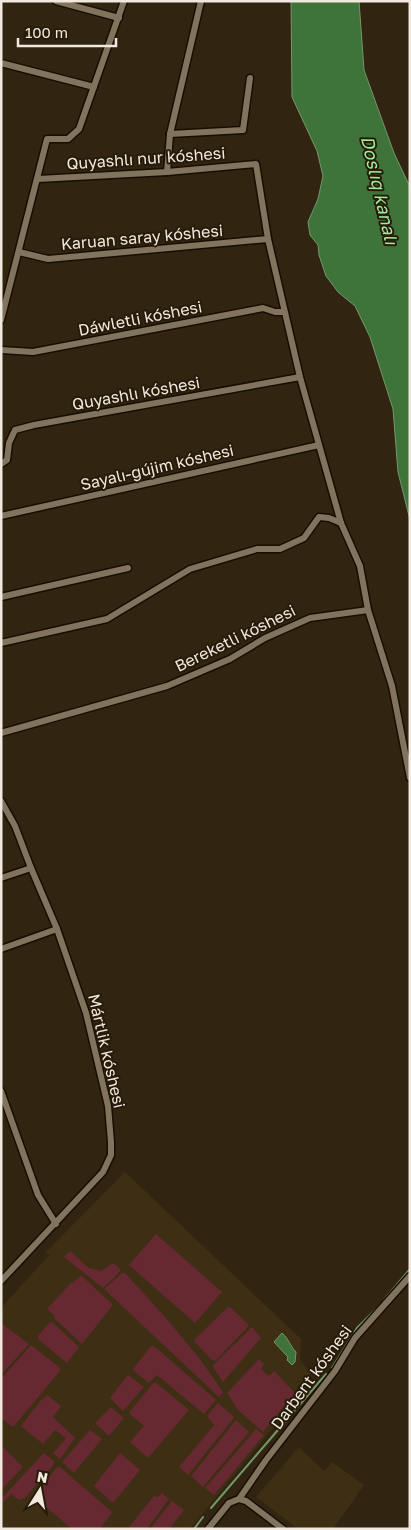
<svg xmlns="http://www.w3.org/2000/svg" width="411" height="1530" font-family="'Golos Text',sans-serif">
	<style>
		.built { fill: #3d2e14 }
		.green { fill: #662931 }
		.water { fill: #3e7439; stroke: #74976a }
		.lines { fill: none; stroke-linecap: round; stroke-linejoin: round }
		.stream { stroke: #74976a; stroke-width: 2 }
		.street-casing { stroke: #180e00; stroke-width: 9 }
		.street { stroke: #81735e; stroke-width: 6 }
		.labels { text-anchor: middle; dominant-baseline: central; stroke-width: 4; stroke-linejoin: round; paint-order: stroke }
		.street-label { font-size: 16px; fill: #f1e9de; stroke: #271b09 }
		.water-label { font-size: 18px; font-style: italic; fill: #9fec98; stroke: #271b09 }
	</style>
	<rect width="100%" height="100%" fill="#312512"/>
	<g class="built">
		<path d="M125,1172L301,1339L300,1360L310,1372V1383L190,1529H1V1308L49,1255L45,1253Z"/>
		<path d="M299,1447L324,1471L332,1462L364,1485L333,1529H298L256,1497Z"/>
	</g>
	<g class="green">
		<path d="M156,1234L222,1292L195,1323L129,1265Z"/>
		<path d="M71,1252L89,1268L101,1271L114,1263L121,1270L114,1278L103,1288L64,1257L68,1253Z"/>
		<path d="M122,1273H125C160,1311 195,1349 223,1392L219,1397L104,1289Z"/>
		<path d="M81,1275L113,1305L82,1344L54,1318L55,1316L47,1309L71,1283L74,1282Z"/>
		<path d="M228,1307H230L248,1324V1327L215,1361L212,1360L194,1341L195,1339Z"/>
		<path d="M52,1322L79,1347L67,1363L39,1340L38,1336L49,1323Z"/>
		<path d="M1,1323L29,1344L1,1375Z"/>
		<path d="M252,1327L261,1338L223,1382L213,1367L214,1364Z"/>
		<path d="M31,1345L60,1368V1371L13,1427L1,1418V1379Z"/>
		<path d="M151,1346H154L215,1399L216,1400L204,1414L157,1375L149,1383L134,1371L133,1369Z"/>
		<path d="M259,1359L264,1364L261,1369L269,1376L274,1371L295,1393L263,1432L238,1410L227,1393Z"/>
		<path d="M128,1375L144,1387L143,1388L123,1411L110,1398Z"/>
		<path d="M153,1383H156L189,1410L148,1458L130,1442L144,1426L129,1413Z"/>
		<path d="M47,1395L61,1406L53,1417L75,1438L60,1459L53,1453L66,1438L55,1430L43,1444L21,1426L40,1401Z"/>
		<path d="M218,1403L233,1416V1419L188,1475L179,1467L214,1425L207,1416Z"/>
		<path d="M111,1407L124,1418L109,1436L95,1423Z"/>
		<path d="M236,1420L249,1432L203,1487L191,1476Z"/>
		<path d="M256,1429L264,1435L214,1495L205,1488Z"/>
		<path d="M90,1430L102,1439L74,1473L62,1462Z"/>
		<path d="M1,1447L4,1448L23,1467L1,1490Z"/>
		<path d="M44,1453L55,1462L54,1464L25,1498L19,1500L11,1494L1,1504V1499Z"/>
		<path d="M120,1453L140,1470L113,1503L94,1486Z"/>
		<path d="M57,1467H60L112,1512L100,1529H72L34,1497Z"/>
		<path d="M162,1493L169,1499L147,1529H131L129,1527L154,1496L158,1497Z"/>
		<path d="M172,1501L184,1510L169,1529H150Z"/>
	</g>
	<g class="water">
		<path d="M291,1H359L364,70L394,153L410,187V520L398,472L393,409L370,337L355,306L338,292L326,276L319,255L318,245L310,235L308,222L318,199L323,176L317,151L292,97Z"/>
		<path d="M282,1333C289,1339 290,1346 296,1352L295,1362L292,1365L287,1360L288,1357L274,1342Z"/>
	</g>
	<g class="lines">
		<g class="stream">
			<path d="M384,1300L410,1269"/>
			<path d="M332,1368L357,1328L381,1304"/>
			<path d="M211,1508L326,1374"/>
			<path d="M194,1529L203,1517"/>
		</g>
		<g class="street-casing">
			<g id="street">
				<path d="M56,1L119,18"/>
				<path d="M1,63L94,87"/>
				<path d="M170,134L243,130L250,78"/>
				<path d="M167,172L170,134L201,1"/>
				<path d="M38,179L167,172L256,164L268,239L300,377L341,523L360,566L368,610L392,686L410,778"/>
				<path d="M19,252L48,259L268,239"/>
				<path d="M1,320L47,139H68L79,129L124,1"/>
				<path d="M1,350L33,352L263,308L275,312H284"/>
				<path d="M1,464L7,460L9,443L15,430L34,425L300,377"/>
				<path d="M1,516L319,445"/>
				<path d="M1,597L128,568"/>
				<path d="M1,643L107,619L190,569L257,549H280L304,538L319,517L329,518L341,523"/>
				<path d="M1,733L167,686L230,659L265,638L310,618L368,610"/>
				<path d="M1,801L15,826L31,868L57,929L86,1013L108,1106L111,1142V1155L103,1172L1,1281"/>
				<path d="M1,878L31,868"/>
				<path d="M1,949L57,929"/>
				<path d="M1,1091L38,1195L56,1224"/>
				<path d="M239,1499L246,1501L283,1529"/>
				<path d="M208,1529L229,1503L239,1499L266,1460L335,1371L355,1338L410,1276"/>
			</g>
		</g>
		<use href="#street" class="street"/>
	</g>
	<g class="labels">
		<g class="street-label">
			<text transform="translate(146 158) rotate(-4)">Quyashlı nur kóshesi</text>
			<text transform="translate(142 237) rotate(-5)">Karuan saray kóshesi</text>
			<text transform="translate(140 318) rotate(-11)">Dáwletli kóshesi</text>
			<text transform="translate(136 393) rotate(-10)">Quyashlı kóshesi</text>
			<text transform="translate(157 467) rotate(-13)">Sayalı-gújim kóshesi</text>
			<text transform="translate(235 638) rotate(-26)">Bereketli kóshesi</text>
			<text transform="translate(107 1051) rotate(77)">Mártlik kóshesi</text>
			<text transform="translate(311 1377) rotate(-54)">Darbent kóshesi</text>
		</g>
		<g class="water-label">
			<text transform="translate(380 190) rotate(77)">Doslıq kanalı</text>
		</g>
	</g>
	<rect width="411" height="1530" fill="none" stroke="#f1e9de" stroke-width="5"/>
	<g transform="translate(40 1490) rotate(11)" stroke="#271b09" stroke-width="4" paint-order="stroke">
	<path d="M0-4L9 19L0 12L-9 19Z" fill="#f1e9de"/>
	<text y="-8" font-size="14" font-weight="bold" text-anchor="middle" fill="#f1e9de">N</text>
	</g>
	<path d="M18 38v8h98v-8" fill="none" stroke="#f1e9de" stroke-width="2.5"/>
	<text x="25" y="38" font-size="15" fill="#f1e9de" stroke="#271b09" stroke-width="4" paint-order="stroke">100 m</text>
</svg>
